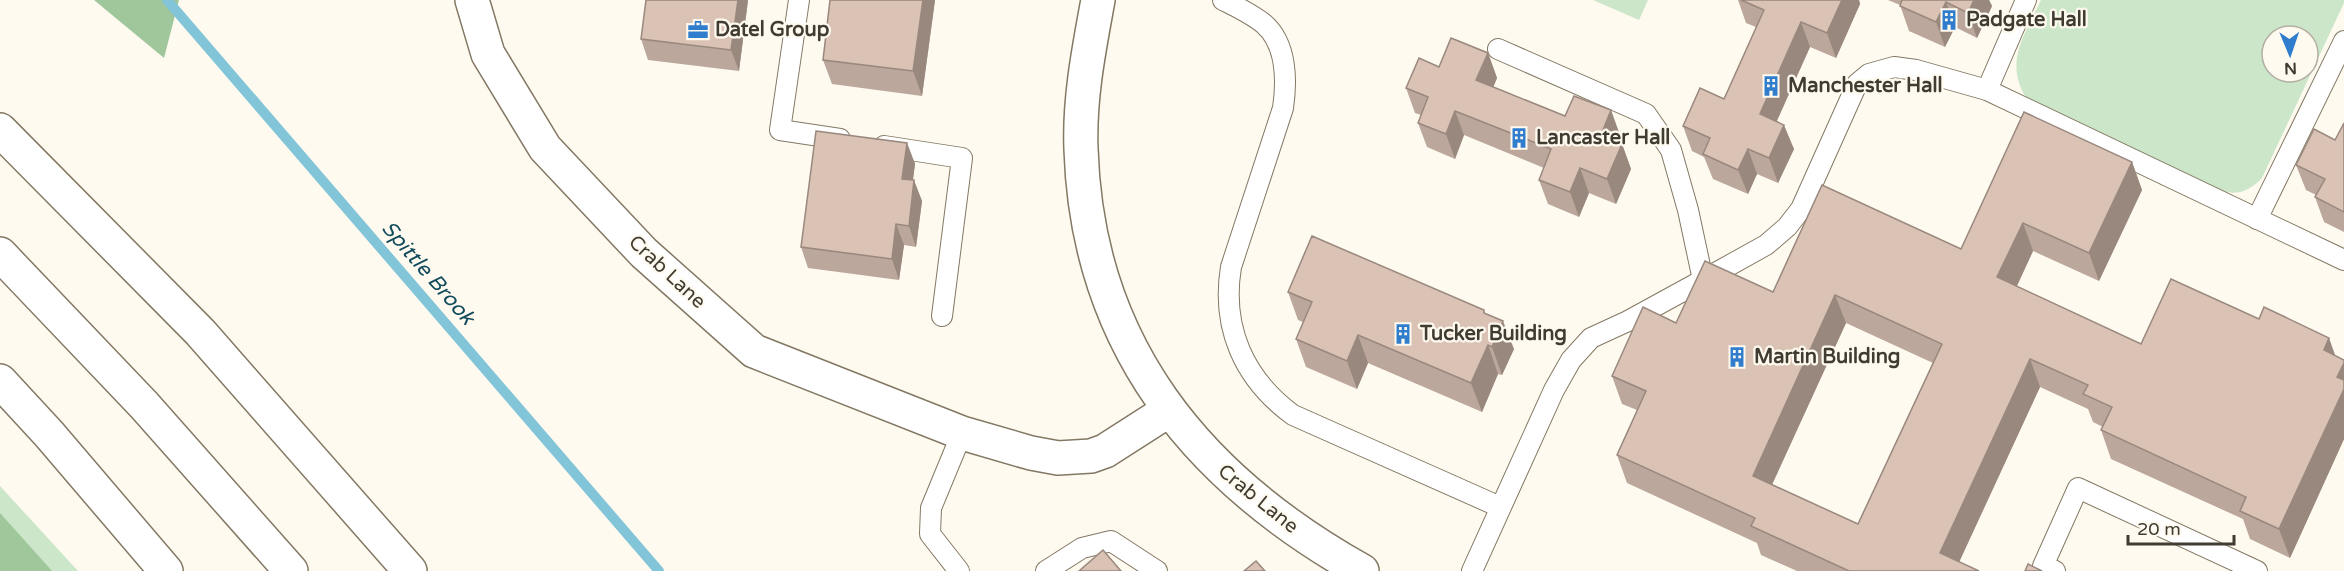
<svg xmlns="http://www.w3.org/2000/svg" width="2344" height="571" font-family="'Varela Round',sans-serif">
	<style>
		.green { fill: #cbe6c8; fill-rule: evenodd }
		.forest { fill: #a0c79c }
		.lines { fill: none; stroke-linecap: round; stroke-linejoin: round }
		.stream { stroke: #82c5d8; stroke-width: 10 }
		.service-casing { stroke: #837863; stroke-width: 22 }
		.minor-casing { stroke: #837863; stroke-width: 36 }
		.tertiary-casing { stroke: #837863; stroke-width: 36 }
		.motorway-casing { stroke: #837863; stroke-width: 36 }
		.service { stroke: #fff; stroke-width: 20 }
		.minor { stroke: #fff; stroke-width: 33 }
		.tertiary { stroke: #fff; stroke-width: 33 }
		.motorway { stroke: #fff; stroke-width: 33 }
		.wall { fill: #bba79b; fill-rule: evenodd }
		.shaded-wall { fill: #99887e }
		.building { fill: #dac2b4; stroke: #99887e; stroke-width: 1.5; fill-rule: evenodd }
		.labels { text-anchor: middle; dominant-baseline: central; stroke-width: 4.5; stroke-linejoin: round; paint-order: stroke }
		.poi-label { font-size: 20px; font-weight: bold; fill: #413c32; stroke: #fffaf0; text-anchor: start }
		.street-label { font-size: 20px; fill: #413c32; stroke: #fffaf0 }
		.water-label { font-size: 21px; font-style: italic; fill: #124c5b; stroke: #fffaf0 }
	</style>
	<rect width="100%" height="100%" fill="#fffaf0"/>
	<g class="green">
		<path d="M1593,0H1648L1639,20Z"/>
		<path d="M2041,0H2344V3L2262,178C2245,196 2232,195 2210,188L2030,104C2002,64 2023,38 2041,0ZM2272,36H2308V72H2272Z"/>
		<path d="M0,486L78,571H0Z"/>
	</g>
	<g class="forest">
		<path d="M94,0H179L164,58Z"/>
		<path d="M0,513L52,571H0Z"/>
	</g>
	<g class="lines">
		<path class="stream" d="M167,0L659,571"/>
		<g class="service-casing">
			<g id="service">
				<path d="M799,0L780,130L840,139"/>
				<path d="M1223,0C1237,7 1252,14 1264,24C1287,44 1287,81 1283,108L1231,267C1221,328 1244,379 1293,415L1500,507"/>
				<path d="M1498,49L1646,114L1671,150L1688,210L1703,280"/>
				<path d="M1987,90L2026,0"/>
				<path d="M884,146L962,158L942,316"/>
				<path d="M2257,219L2344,41"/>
				<path d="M959,571L930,534L931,508L962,433"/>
				<path d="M1046,571L1082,548L1111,541L1157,571"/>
				<path d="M1472,571L1554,390L1571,360L1591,338L1628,321L1703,280L1766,245L1787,227L1801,209L1857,84L1869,74L1894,67L1916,70L1987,90L2344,260"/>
				<path d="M2055,571L2043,566L2078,488L2257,571"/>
			</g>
		</g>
		<g class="minor-casing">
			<path id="minor" d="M472,0L488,54L545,148L644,253L754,351L962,433L1031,453L1058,458L1091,456L1105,451L1169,410"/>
		</g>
		<g class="tertiary-casing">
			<path id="tertiary" d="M1098,0C1089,49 1079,99 1081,149C1087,345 1196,478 1362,571"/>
		</g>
		<g class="motorway-casing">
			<g id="motorway">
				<path d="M0,130L200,332L410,571"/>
				<path d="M0,254L144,405L291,571"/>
				<path d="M0,381L49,434L166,571"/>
			</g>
		</g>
		<use href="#service" class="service"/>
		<use href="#minor" class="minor"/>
		<use href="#tertiary" class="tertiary"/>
		<use href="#motorway" class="motorway"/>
	</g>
	<g class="wall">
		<path d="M646,0H748L739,71L648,60L641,39Z"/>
		<path d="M830,0H935L922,96L832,84L823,60Z"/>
		<path d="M1738,0H1859L1860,4L1836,58L1810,47L1777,121L1794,149L1778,183L1757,174L1748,194L1713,179L1704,157L1692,151L1683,126L1724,99L1756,27L1746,23Z"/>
		<path d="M1888,0H1989L1992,6L1977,38L1955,27L1945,47L1909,31L1900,5Z"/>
		<path d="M1488,53L1497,78L1493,87L1565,116L1620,135L1617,142L1622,144L1631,169L1616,204L1589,193L1579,217L1548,204L1539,180L1544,168L1464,135L1455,159L1427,147L1418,123L1421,115L1415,113L1406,88L1439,67Z"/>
		<path d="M2344,123V232L2324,222L2315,197L2316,195L2306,190L2296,165L2335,140Z"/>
		<path d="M907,143L915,164L913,180L922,201L916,247L904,245L899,280L808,268L801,247Z"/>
		<path d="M2132,162L2142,190L2099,281L2033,251L2017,286L2141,344L2336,356L2344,360V439L2290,558L2250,539L2243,519L2111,459L2101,430L2103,427L2093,422L2088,409L2040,387L1959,562L1979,571H1797L1761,555L1757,543L1627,483L1617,455L1637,410L1622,404L1612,376L1676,323L1773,292L1961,249ZM1846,323L1933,363L1858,524L1772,485Z"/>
		<path d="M1288,292L1486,314L1514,349L1502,375L1498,374L1482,412L1368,363L1357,389L1306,367L1296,339L1303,322L1298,320Z"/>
	</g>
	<g class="shaded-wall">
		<path d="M738,0H748L739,71L731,50Z"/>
		<path d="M923,0H935L922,96L913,71Z"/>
		<path d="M1842,0H1859L1860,4L1836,58L1827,33Z"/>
		<path d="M1974,0H1989L1992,6L1977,38L1968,13Z"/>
		<path d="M1946,2L1955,27L1945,47L1936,22Z"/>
		<path d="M1801,22L1810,47L1769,138L1760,114Z"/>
		<path d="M1488,53L1497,78L1486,105L1476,80Z"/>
		<path d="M1611,110L1620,135L1610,160L1601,135Z"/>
		<path d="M1455,111L1464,135L1455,159L1446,134Z"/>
		<path d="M1784,125L1794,149L1778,183L1769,158Z"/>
		<path d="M907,143L915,164L910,200L902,179Z"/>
		<path d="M1622,144L1631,169L1616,204L1607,179Z"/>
		<path d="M1748,149L1757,174L1748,194L1738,170Z"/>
		<path d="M2132,162L2142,190L2099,281L2089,253Z"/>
		<path d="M1580,168L1589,193L1579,217L1570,192Z"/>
		<path d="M914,180L922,201L916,247L909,226Z"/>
		<path d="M2023,223L2033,251L2008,305L1997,277Z"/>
		<path d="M896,224L904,245L899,280L892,259Z"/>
		<path d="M1835,295L1846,323L1763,504L1753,476Z"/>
		<path d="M1503,321L1514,349L1502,375L1492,347Z"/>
		<path d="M1358,335L1368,363L1357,389L1347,361Z"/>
		<path d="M2329,338L2339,366L2324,350Z"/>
		<path d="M1488,345L1498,374L1482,412L1471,383Z"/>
		<path d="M2030,359L2040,387L1955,571L1940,553Z"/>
		<path d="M2344,363V439L2290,558L2279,529L2337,377Z"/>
	</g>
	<g class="building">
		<path d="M646,0H738L731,50L641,39Z"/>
		<path d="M830,0H923L913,71L823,60Z"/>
		<path d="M1741,0H1842L1827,33L1801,22L1760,114L1784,125L1769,158L1748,149L1738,170L1703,154L1710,138L1683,126L1700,88L1724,99L1764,10Z"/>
		<path d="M1902,0H1974L1968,13L1946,2L1936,22L1900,6Z"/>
		<path d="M1451,38L1488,53L1476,80L1565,116L1574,96L1611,110L1601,135L1622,144L1607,179L1580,168L1570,192L1539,180L1551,149L1455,111L1446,134L1418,123L1428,97L1406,88L1419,58L1439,67Z"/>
		<path d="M2024,112L2132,162L2089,253L2023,223L1997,277L2141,344L2171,279L2259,319L2264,307L2329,338L2324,350L2344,360V363L2337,377L2344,380V389L2279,529L2240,511L2246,497L2101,430L2112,407L2083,394L2088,385L2030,359L1940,553L1979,571H1849L1751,526L1755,518L1617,455L1646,391L1612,376L1643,307L1676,323L1705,261L1773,292L1822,185L1961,249ZM1835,295L1942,344L1858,524L1753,476Z"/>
		<path d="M2344,123V212L2315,197L2325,179L2296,165L2314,129L2335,140Z"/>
		<path d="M816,131L907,143L902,179L914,180L909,226L896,224L892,259L801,247Z"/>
		<path d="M1312,236L1484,310V313L1503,321L1492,347L1488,345L1471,383L1358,335L1347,361L1296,339L1312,302L1288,292Z"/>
		<path d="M1103,550L1121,571H1079Z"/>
		<path d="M1256,561L1265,571H1244Z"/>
		<path d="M2028,564L2042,571H2025Z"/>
	</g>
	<defs>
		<g id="building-bare" transform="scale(1.62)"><path d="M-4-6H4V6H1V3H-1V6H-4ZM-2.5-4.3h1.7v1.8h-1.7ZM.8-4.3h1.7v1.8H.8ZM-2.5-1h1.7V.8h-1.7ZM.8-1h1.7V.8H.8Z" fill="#307dcd" stroke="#fffaf0" stroke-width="2.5" paint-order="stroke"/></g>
		<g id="office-bare" transform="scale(1.62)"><path d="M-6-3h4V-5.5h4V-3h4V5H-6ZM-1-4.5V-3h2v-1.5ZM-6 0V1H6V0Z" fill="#307dcd" stroke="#fffaf0" stroke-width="2.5" paint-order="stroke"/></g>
	</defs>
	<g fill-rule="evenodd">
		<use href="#building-bare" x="1949" y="20"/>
		<use href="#office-bare" x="698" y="30"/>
		<use href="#building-bare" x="1771" y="86"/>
		<use href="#building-bare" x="1519" y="138"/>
		<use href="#building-bare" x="1403" y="334"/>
		<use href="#building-bare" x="1737" y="357"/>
	</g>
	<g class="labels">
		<g class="poi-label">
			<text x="1966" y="20">Padgate Hall</text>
			<text x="715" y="30">Datel Group</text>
			<text x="1788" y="86">Manchester Hall</text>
			<text x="1536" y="138">Lancaster Hall</text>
			<text x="1420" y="334">Tucker Building</text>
			<text x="1754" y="357">Martin Building</text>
		</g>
		<g class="street-label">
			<text transform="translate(667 272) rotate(43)">Crab Lane</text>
			<text transform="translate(1258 499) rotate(39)">Crab Lane</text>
		</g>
		<g class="water-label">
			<text transform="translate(428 273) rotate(49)">Spittle Brook</text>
		</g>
	</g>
	<g transform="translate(2290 54) rotate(178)"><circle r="28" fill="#fffaf0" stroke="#b3aea4" stroke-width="1.5"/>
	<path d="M0-4.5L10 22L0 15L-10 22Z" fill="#307dcd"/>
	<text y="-9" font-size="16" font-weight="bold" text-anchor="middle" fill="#413c32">N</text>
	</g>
	<path d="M2128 535v9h106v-9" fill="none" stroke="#413c32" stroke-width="3"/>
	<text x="2137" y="535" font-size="18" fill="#413c32" stroke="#fffaf0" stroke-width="4.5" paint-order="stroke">20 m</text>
</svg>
